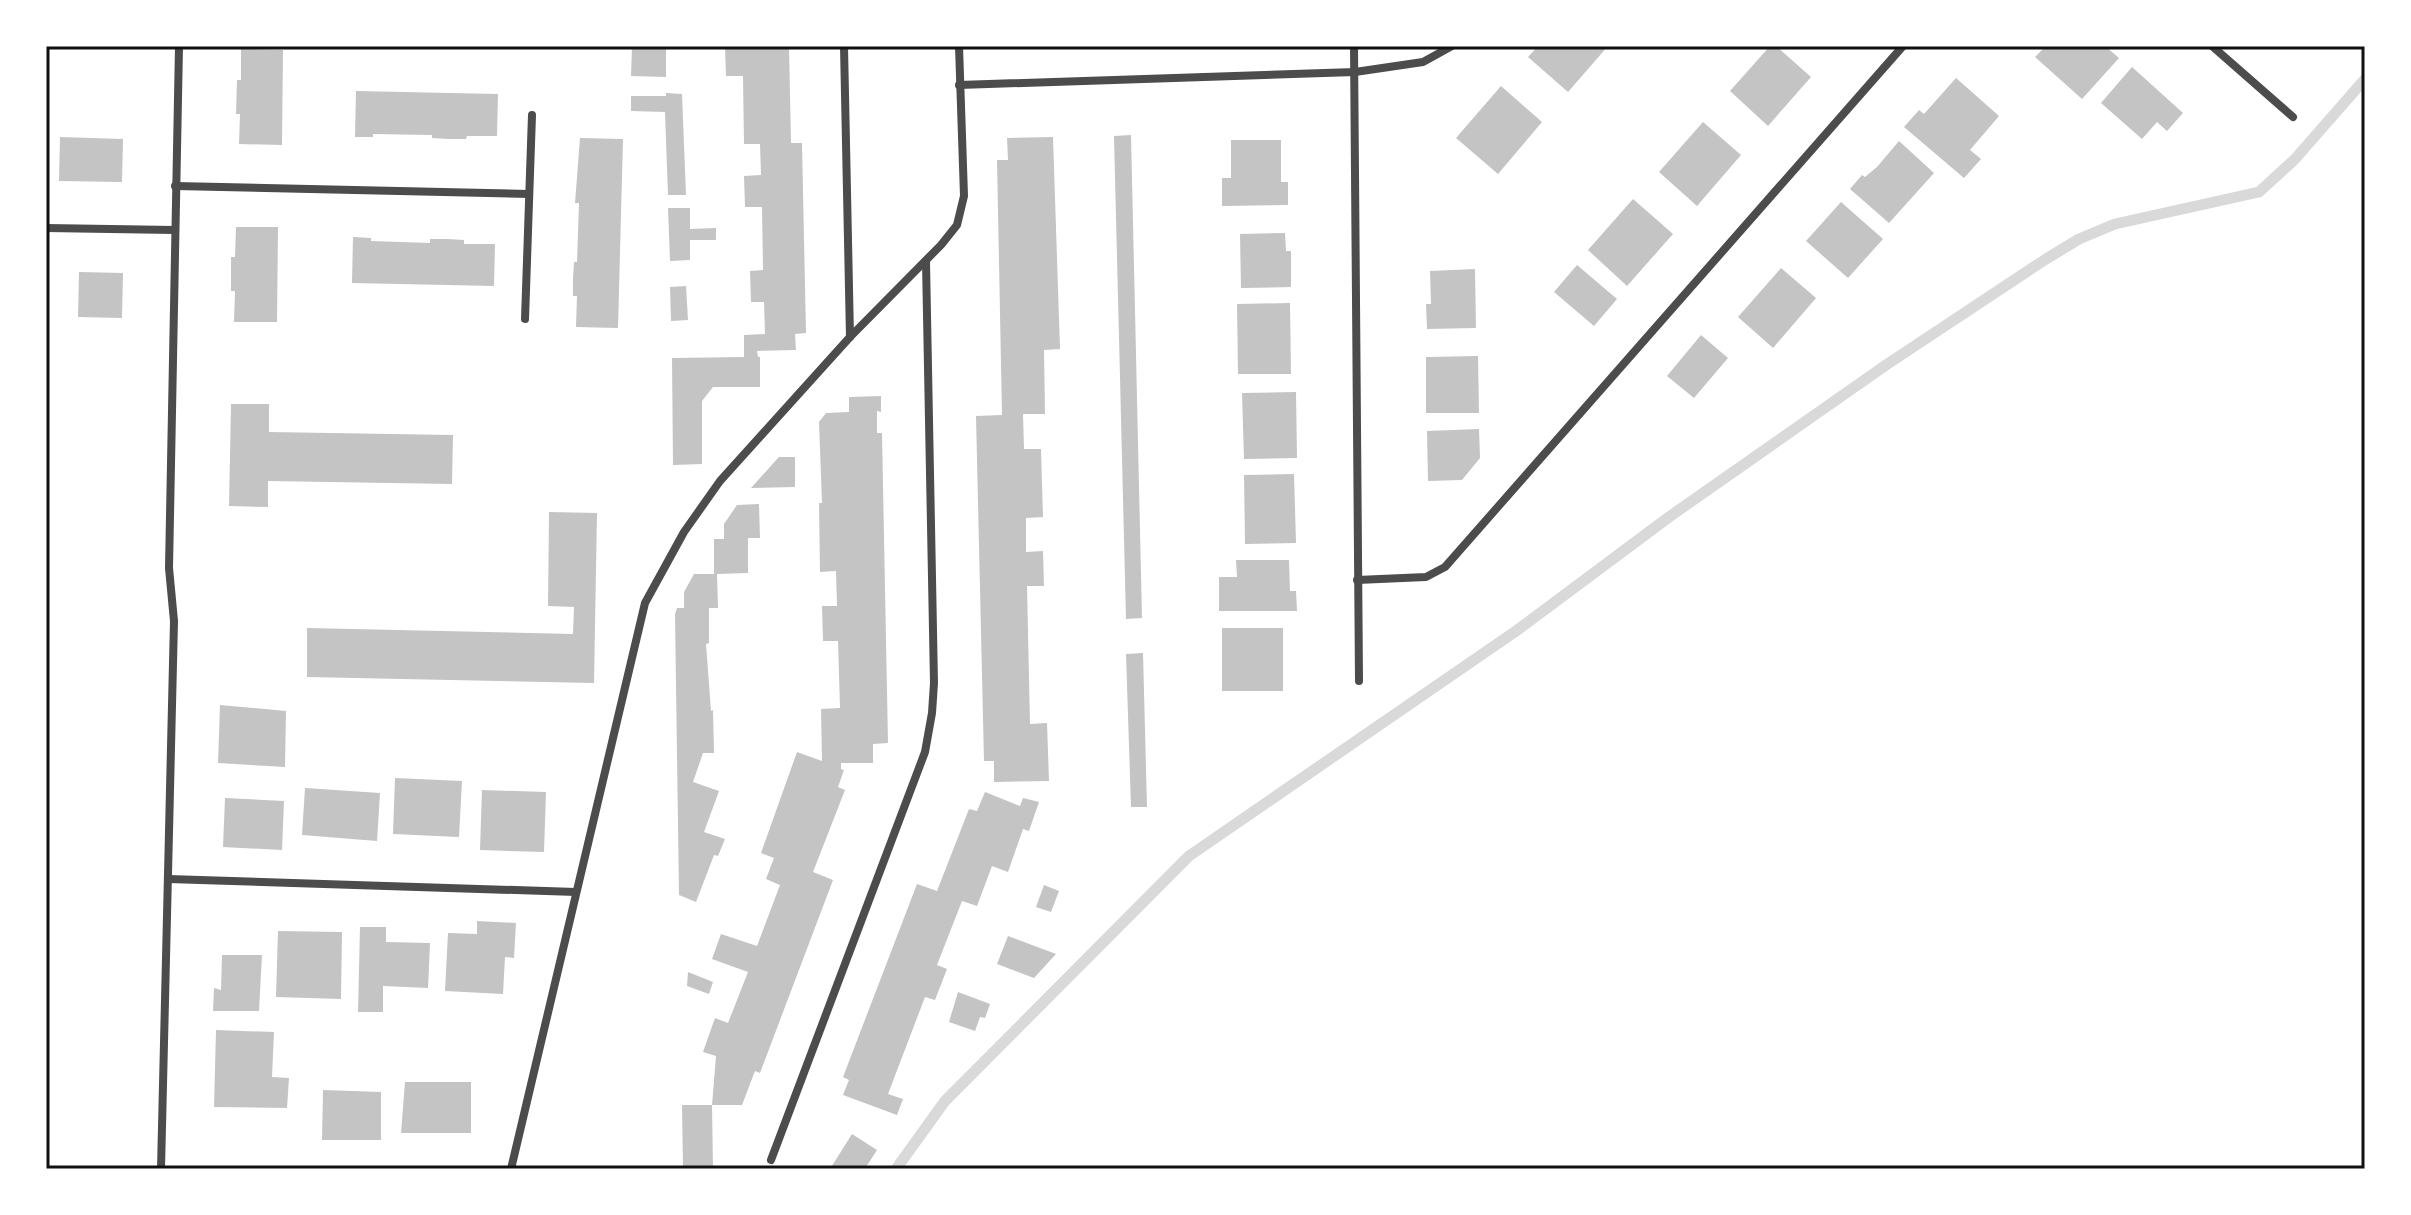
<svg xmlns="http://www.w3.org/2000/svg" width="2411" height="1215" font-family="Signika,sans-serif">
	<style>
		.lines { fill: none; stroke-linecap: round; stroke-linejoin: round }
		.stream { stroke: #d9d9d9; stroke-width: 11 }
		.building { fill: #c4c4c4 }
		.minor { stroke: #4c4c4c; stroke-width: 8 }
		.neatline { fill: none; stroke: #111; stroke-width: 3 }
	</style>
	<rect width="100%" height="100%" fill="#fff"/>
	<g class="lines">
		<path class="stream" d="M896,1169L945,1101L1189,856L1516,631L1669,517L1886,365L2046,259L2079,239L2115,224L2259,192L2295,159L2365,79"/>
	</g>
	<g class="building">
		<path d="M632,46H666V77L631,76Z"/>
		<path d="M725,46H789L791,143H802L806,333L795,334L796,350L757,351L758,357H760V387H713L702,401V464L673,465L672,358L744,357V335L765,334L764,302H751L750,271L763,270L762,207H745L744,176L761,175L760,144H744L743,76H726Z"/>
		<path d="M1538,46H1608L1568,92L1528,57Z"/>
		<path d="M1770,46H1776L1811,77L1768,126L1730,91Z"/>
		<path d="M2046,46H2105L2119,58L2082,99L2035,57Z"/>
		<path d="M241,49L283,50L282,145L239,144L240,114H236L237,80H241Z"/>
		<path d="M2132,67L2183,113L2167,131L2157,122L2142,139L2101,103Z"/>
		<path d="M1956,78L1999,116L1970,150L1981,159L1964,178L1904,127L1919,110L1924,114Z"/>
		<path d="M1501,86L1542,122L1498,174L1456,138Z"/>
		<path d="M356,91L498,94L497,136H467L466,139H449L432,138V135L373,134V137H355Z"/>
		<path d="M666,93L682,94L686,195H668L665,112L631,111V96H666Z"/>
		<path d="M1703,122L1741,155L1697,206L1659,172Z"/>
		<path d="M1131,135L1142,618L1126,619L1114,136Z"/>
		<path d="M60,137L123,139L122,182L59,181Z"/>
		<path d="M1053,137L1060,349L1044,350L1045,414H1023L1024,449H1041L1043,517L1026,518V552L1043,551L1044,586H1027L1030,724L1047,723L1049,781L994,782V761H984L976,416L1002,415L997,160H1008L1007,138Z"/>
		<path d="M580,138L623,139L618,328L576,327L577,296H573V279L574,262H577L579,203H575Z"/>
		<path d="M1231,140H1281V182H1288V205L1222,206V178H1231Z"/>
		<path d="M1899,141L1934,173L1889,223L1850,189L1862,175L1865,177L1877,167Z"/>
		<path d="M1633,199L1673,234L1627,286L1588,250Z"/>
		<path d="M1841,202L1883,239L1848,278L1806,241Z"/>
		<path d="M668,208H690V229L716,228V240H690V260L670,261Z"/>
		<path d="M236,227H278L277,322H234L235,291H231V257H235Z"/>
		<path d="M1285,233L1286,251H1291V287L1241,288L1240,234Z"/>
		<path d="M353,237L371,238V241L430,243V239H447L464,240V244H495L494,286L352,283Z"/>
		<path d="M1577,265L1617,299L1594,326L1554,292Z"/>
		<path d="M1781,268L1816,298L1773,348L1738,317Z"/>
		<path d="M1475,269L1476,328L1427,329L1426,304H1431L1430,271Z"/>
		<path d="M79,272L123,273L122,318L78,317Z"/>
		<path d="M686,286L688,320L671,321L670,287Z"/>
		<path d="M1290,303L1291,374H1238L1237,304Z"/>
		<path d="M1701,335L1728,358L1694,398L1667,376Z"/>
		<path d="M1478,356L1479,413H1426V357Z"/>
		<path d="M1296,392L1297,458L1244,459L1242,393Z"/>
		<path d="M881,396V412L877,411V433H882L888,743L873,744V763H841V769L844,770L838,787L845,790L813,872L833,880L760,1073L755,1071L742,1105H712L713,1169H683L682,1105H712L716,1056L703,1052L715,1018L728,1023L748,972L712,959L721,934L757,946L780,885L766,879L774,858L761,853L797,752L822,761L821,709L840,708L838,641H823L822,606H837L836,571L820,572L819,503H822L819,422L826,413L849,412V397Z"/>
		<path d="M231,404H269V432L453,435L452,484L268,481V507L229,506Z"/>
		<path d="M1479,429L1480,458L1462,480L1428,481L1427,431Z"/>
		<path d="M779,457H795V487L751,488Z"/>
		<path d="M1294,474L1296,543L1245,544L1244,475Z"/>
		<path d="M759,504L760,538H748V573L717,574L718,608H709V643L706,644L711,711L713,710L714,753H703L693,782L719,791L704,832L725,839L718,856L714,855L696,902L679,895L675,614L677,608H684V592L694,574H714V539H724V524L737,505Z"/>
		<path d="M549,512L597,513L594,683L307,677V628L573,634L574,607L548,606Z"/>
		<path d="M1236,560H1289L1290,591H1296L1297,611H1219V577H1237Z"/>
		<rect x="1222" y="628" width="61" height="63"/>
		<path d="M1143,653L1147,807H1131L1126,654Z"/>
		<path d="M220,705L286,711L285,767L218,763Z"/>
		<path d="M395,778L462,781L459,837L393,834Z"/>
		<path d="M305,788L380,793L377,841L302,835Z"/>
		<path d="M482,790L546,792L544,852L480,850Z"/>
		<path d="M985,792L1020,806L1023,798L1039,802L1029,831L1023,829L1008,872L992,866L977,906L962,901L937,965L947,969L935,1000L925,997L888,1094L903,1099L897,1115L843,1095L849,1080L843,1077L917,884L937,891L969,809L977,811Z"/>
		<path d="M225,798L284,801L282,850L223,847Z"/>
		<path d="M1044,885L1059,891L1051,912L1036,907Z"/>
		<path d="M477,921L516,923L514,958L505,957L503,994L445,991L448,933L477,934Z"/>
		<path d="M360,927H386V942L430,943L428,988L383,986V1012H358Z"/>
		<path d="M278,931L342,932L341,999L276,997Z"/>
		<path d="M1008,936L1056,954L1034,978L997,964Z"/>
		<path d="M222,955H262L259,1011H213L214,988L221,990Z"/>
		<path d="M688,972L713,982L709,994L687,986Z"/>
		<path d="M958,992L990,1004L985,1018L980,1017L975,1031L949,1022Z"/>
		<path d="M216,1030L274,1032L272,1077L289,1078L287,1108L214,1107Z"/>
		<path d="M405,1082H471V1133H401Z"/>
		<path d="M323,1090L381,1092V1140H322Z"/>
		<path d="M852,1134L877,1150L868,1164L865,1169H830Z"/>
	</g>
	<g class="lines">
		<g class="minor">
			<path d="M844,46L850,337"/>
			<path d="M1354,46L1359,681"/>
			<path d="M2212,46L2293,117"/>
			<path d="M959,85L1355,72L1423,62L1452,46"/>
			<path d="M175,186L529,194"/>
			<path d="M46,228L174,230"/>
			<path d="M525,319L532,115"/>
			<path d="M1357,580L1426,577L1445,567L1903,46"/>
			<path d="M168,879L576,892"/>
			<path d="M771,1160L925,752L932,713L934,683L926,262"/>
			<path d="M161,1169L174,621L169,568L179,46"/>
			<path d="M511,1169L645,603L684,532L720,481L850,337L941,245L957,225L964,196L959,46"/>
		</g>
	</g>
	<rect width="2411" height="1215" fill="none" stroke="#ffffff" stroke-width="96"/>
	<rect x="48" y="48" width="2315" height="1119" class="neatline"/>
</svg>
